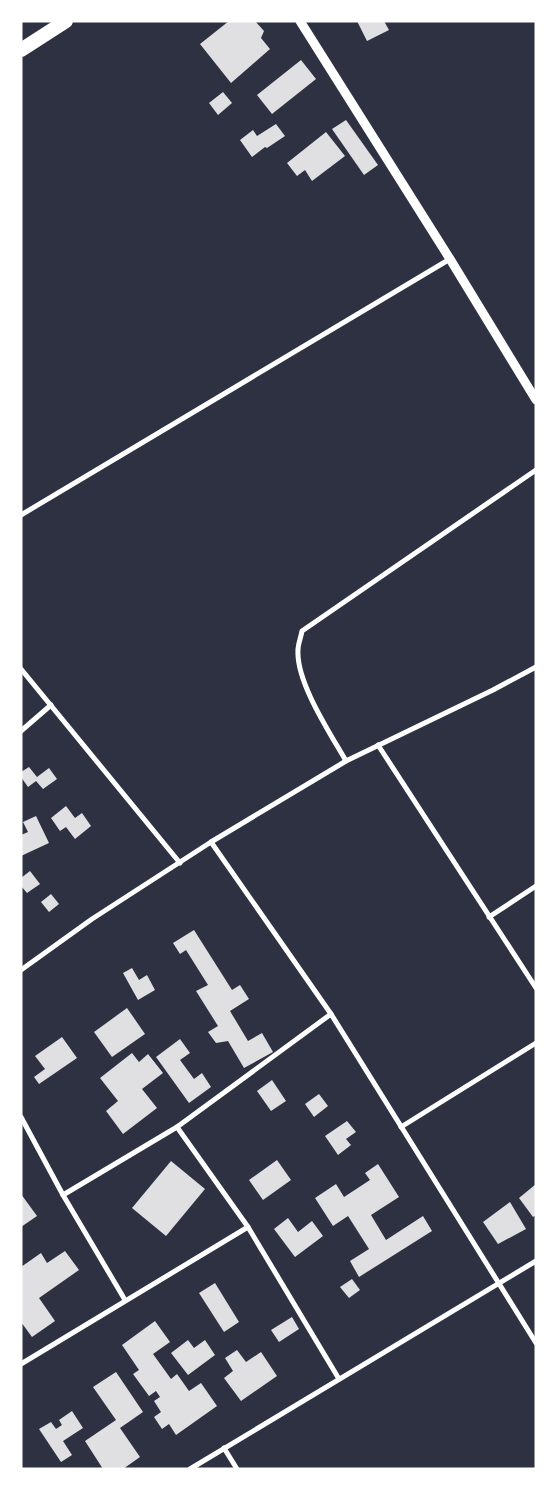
<svg xmlns="http://www.w3.org/2000/svg" width="557" height="1490" font-family="'Golos Text',sans-serif">
	<style>
		.building { fill: #e0e0e3 }
		.lines { fill: none; stroke-linecap: round; stroke-linejoin: round }
		.minor { stroke: #fff; stroke-width: 5 }
		.tertiary { stroke: #fff; stroke-width: 9 }
		.trunk { stroke: #fff; stroke-width: 14 }
	</style>
	<rect width="100%" height="100%" fill="#2d3142"/>
	<g class="building">
		<path d="M229,21H255L264,31L261,38L270,49L231,83L200,44Z"/>
		<path d="M357,21H384L389,30L367,41Z"/>
		<path d="M301,60L316,79L272,114L257,95Z"/>
		<path d="M223,92L232,103L218,115L209,103Z"/>
		<path d="M346,120L378,165L364,175L332,129Z"/>
		<path d="M276,124L285,136L267,148L265,147L252,157L240,140L253,130L257,136Z"/>
		<path d="M326,132L345,156L312,181L305,170L297,176L287,163Z"/>
		<path d="M29,767L37,777L49,768L57,779L43,789L36,781L28,787L21,777V772Z"/>
		<path d="M66,806L75,818L82,813L91,826L75,839L66,827L60,831L51,818Z"/>
		<path d="M36,816L49,843L21,856V835L28,832L23,822Z"/>
		<path d="M30,871L40,884L27,893L21,886V878Z"/>
		<path d="M51,894L59,904L49,912L41,902Z"/>
		<path d="M194,930L232,990L240,985L249,999L230,1011L248,1041L262,1033L273,1052L244,1068L228,1041L216,1043L208,1032L218,1026L196,991L208,985L186,950L180,954L173,943Z"/>
		<path d="M132,968L139,980L147,975L155,990L138,1000L123,973Z"/>
		<path d="M127,1008L145,1034L112,1057L94,1032Z"/>
		<path d="M62,1037L77,1058L39,1084L34,1077L45,1069L35,1056Z"/>
		<path d="M180,1039L190,1053L180,1060L194,1079L202,1073L211,1087L189,1103L156,1057Z"/>
		<path d="M132,1053L139,1062L148,1054L163,1073L142,1089L157,1108L123,1134L106,1111L118,1101L100,1078Z"/>
		<path d="M272,1080L286,1101L271,1111L257,1091Z"/>
		<path d="M319,1094L328,1106L314,1117L305,1104Z"/>
		<path d="M347,1121L356,1132L346,1139L351,1145L338,1155L325,1136Z"/>
		<path d="M277,1160L291,1180L263,1200L249,1180Z"/>
		<path d="M171,1161L205,1189L166,1236L132,1208Z"/>
		<path d="M378,1164L399,1197L371,1215L386,1240L423,1216L432,1231L359,1277L350,1261L369,1249L348,1216L333,1226L315,1198L336,1184L344,1197L370,1180L365,1173Z"/>
		<path d="M536,1184V1215L533,1217L519,1198Z"/>
		<path d="M21,1194L37,1216L21,1227Z"/>
		<path d="M510,1202L526,1229L498,1244L483,1222Z"/>
		<path d="M288,1218L298,1232L312,1221L323,1236L295,1257L274,1229Z"/>
		<path d="M65,1251L79,1270L39,1298L55,1321L32,1337L21,1322V1267L41,1253L47,1263Z"/>
		<path d="M352,1279L360,1290L349,1298L340,1287Z"/>
		<path d="M215,1283L239,1322L224,1332L199,1293Z"/>
		<path d="M292,1317L299,1329L279,1342L271,1330Z"/>
		<path d="M155,1321L170,1342L153,1354L171,1379L177,1374L189,1391L201,1383L217,1406L176,1435L169,1424L162,1429L154,1417L161,1412L154,1401L160,1397L156,1391L149,1396L133,1374L139,1370L122,1345Z"/>
		<path d="M188,1340L194,1348L205,1340L215,1355L188,1375L171,1353Z"/>
		<path d="M237,1350L246,1362L261,1352L277,1376L241,1401L224,1378L233,1371L225,1358Z"/>
		<path d="M116,1372L143,1412L120,1428L140,1457L123,1469H103L85,1441L116,1420L93,1387Z"/>
		<path d="M72,1411L83,1428L63,1441L72,1455L61,1462L39,1429L51,1422L56,1429L62,1425L59,1420Z"/>
	</g>
	<g class="lines">
		<g class="minor">
			<path d="M21,515L450,259"/>
			<path d="M21,669L180,863"/>
			<path d="M21,731L51,705"/>
			<path d="M378,745L536,988"/>
			<path d="M346,761C330,733 296,682 298,650C298,644 301,637 302,631L536,470"/>
			<path d="M211,842L331,1014L536,1343"/>
			<path d="M489,917L536,886"/>
			<path d="M21,970L92,919L211,842L346,761L493,690L536,667"/>
			<path d="M21,1117L63,1195L125,1300"/>
			<path d="M177,1127L248,1227L339,1379"/>
			<path d="M401,1127L536,1043"/>
			<path d="M63,1195L177,1127L331,1014"/>
			<path d="M21,1364L248,1227"/>
			<path d="M224,1448L237,1469"/>
			<path d="M190,1469L536,1261"/>
		</g>
		<path class="tertiary" d="M300,21L450,259L536,400"/>
		<path class="trunk" d="M21,50L66,21"/>
	</g>
	<rect width="557" height="1490" fill="none" stroke="#ffffff" stroke-width="45"/>
</svg>
